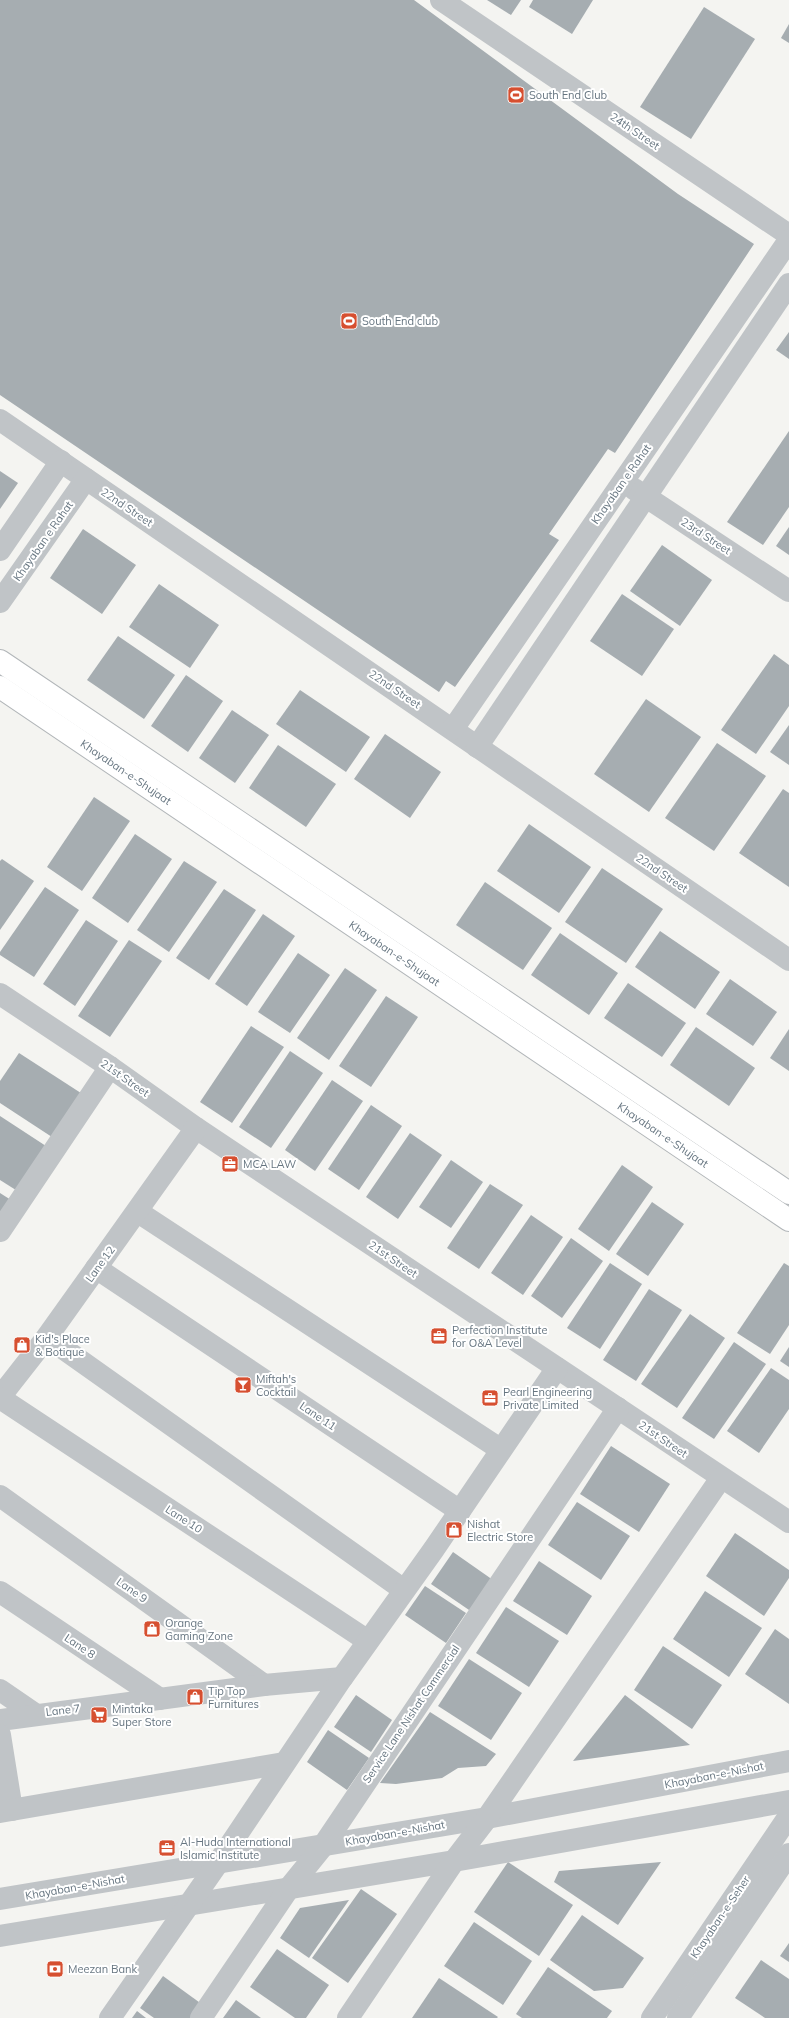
<svg xmlns="http://www.w3.org/2000/svg" width="789" height="2018" font-family="Mulish,sans-serif">
	<style>
		.building { fill: #a6adb1 }
		.lines { fill: none; stroke-linecap: round; stroke-linejoin: round }
		.major-casing { stroke: #b2b6b9; stroke-width: 24 }
		.minor { stroke: #c0c4c7; stroke-width: 22 }
		.major { stroke: #fff; stroke-width: 22 }
		.labels { text-anchor: middle; dominant-baseline: central; stroke-width: 4; stroke-linejoin: round; paint-order: stroke }
		.poi-label { font-size: 11px; fill: #667580; stroke: #fff; text-anchor: start }
		.street-label { font-size: 11px; fill: #667580; stroke: #fff }
	</style>
	<rect width="100%" height="100%" fill="#f4f4f1"/>
	<g class="building">
		<path d="M0,0H414L678,194L754,244L615,453L608,449L549,534L559,540L455,687L446,681L439,692L0,395Z"/>
		<path d="M487,0H521L511,15Z"/>
		<path d="M533,0H593L572,34L529,7Z"/>
		<path d="M704,7L755,39L691,139L640,107Z"/>
		<path d="M789,24V43L781,38Z"/>
		<path d="M789,332V359L776,350Z"/>
		<path d="M789,431V507L763,545L727,522Z"/>
		<path d="M0,471L18,483L0,509Z"/>
		<path d="M789,527V555L776,546Z"/>
		<path d="M83,529L136,565L102,614L50,578Z"/>
		<path d="M662,545L712,580L680,626L630,591Z"/>
		<path d="M159,584L219,625L190,668L129,627Z"/>
		<path d="M622,594L674,629L642,676L590,641Z"/>
		<path d="M118,636L175,675L144,719L87,680Z"/>
		<path d="M774,654L789,665V706L756,754L721,730Z"/>
		<path d="M186,675L223,701L188,752L151,726Z"/>
		<path d="M300,690L370,737L346,772L276,724Z"/>
		<path d="M646,699L701,737L649,812L594,774Z"/>
		<path d="M232,710L269,735L235,783L199,758Z"/>
		<path d="M789,725V765L770,752Z"/>
		<path d="M385,734L441,772L410,818L354,779Z"/>
		<path d="M717,743L766,776L714,851L665,818Z"/>
		<path d="M278,745L336,784L306,827L249,788Z"/>
		<path d="M783,789L789,793V887L739,853Z"/>
		<path d="M94,797L130,821L82,891L47,867Z"/>
		<path d="M529,824L591,867L559,913L497,871Z"/>
		<path d="M135,834L172,859L128,923L92,898Z"/>
		<path d="M2,859L34,881L0,930V861Z"/>
		<path d="M184,861L217,882L169,952L137,930Z"/>
		<path d="M602,868L663,909L626,963L565,922Z"/>
		<path d="M485,882L552,928L523,970L456,925Z"/>
		<path d="M45,887L79,910L34,977L0,955V952Z"/>
		<path d="M224,889L256,910L209,980L176,958Z"/>
		<path d="M263,914L295,936L247,1006L215,984Z"/>
		<path d="M86,920L118,941L75,1006L43,984Z"/>
		<path d="M660,931L720,972L695,1009L635,967Z"/>
		<path d="M560,933L618,973L589,1015L531,975Z"/>
		<path d="M129,940L162,961L110,1037L78,1016Z"/>
		<path d="M298,953L330,975L290,1033L258,1012Z"/>
		<path d="M345,968L377,990L329,1060L297,1038Z"/>
		<path d="M730,979L777,1012L753,1046L706,1014Z"/>
		<path d="M628,983L686,1023L662,1057L604,1018Z"/>
		<path d="M386,996L418,1017L371,1087L339,1066Z"/>
		<path d="M251,1026L284,1047L232,1123L200,1102Z"/>
		<path d="M696,1027L755,1068L729,1106L670,1065Z"/>
		<path d="M789,1029V1071L770,1058Z"/>
		<path d="M290,1051L323,1073L271,1148L239,1127Z"/>
		<path d="M19,1053L84,1095L55,1139L0,1103V1081Z"/>
		<path d="M332,1080L363,1101L315,1171L285,1150Z"/>
		<path d="M371,1105L402,1126L359,1190L328,1169Z"/>
		<path d="M0,1116L49,1148L19,1192L0,1180Z"/>
		<path d="M410,1133L442,1155L398,1219L366,1197Z"/>
		<path d="M451,1160L483,1182L451,1228L419,1207Z"/>
		<path d="M622,1165L653,1187L609,1251L578,1229Z"/>
		<path d="M490,1184L523,1205L479,1269L447,1248Z"/>
		<path d="M0,1193L11,1200L0,1217Z"/>
		<path d="M652,1202L684,1224L648,1276L616,1254Z"/>
		<path d="M531,1215L563,1237L523,1295L491,1273Z"/>
		<path d="M571,1238L603,1261L562,1318L531,1296Z"/>
		<path d="M610,1263L642,1284L600,1349L567,1328Z"/>
		<path d="M784,1263L789,1266V1325L770,1354L737,1333Z"/>
		<path d="M649,1289L682,1310L636,1381L603,1360Z"/>
		<path d="M690,1314L725,1338L677,1408L641,1384Z"/>
		<path d="M734,1342L766,1364L714,1439L682,1418Z"/>
		<path d="M789,1347V1367L780,1361Z"/>
		<path d="M771,1368L789,1380V1409L759,1453L727,1431Z"/>
		<path d="M611,1446L670,1484L639,1532L580,1494Z"/>
		<path d="M577,1502L630,1536L601,1580L548,1545Z"/>
		<path d="M735,1533L789,1570V1578L764,1616L706,1576Z"/>
		<path d="M453,1552L493,1580L472,1612L431,1584Z"/>
		<path d="M539,1561L592,1596L567,1635L513,1601Z"/>
		<path d="M425,1586L466,1613L446,1643L405,1615Z"/>
		<path d="M705,1591L762,1628L729,1677L673,1639Z"/>
		<path d="M506,1607L559,1641L529,1687L476,1653Z"/>
		<path d="M775,1629L789,1639V1704L745,1674Z"/>
		<path d="M663,1646L722,1685L692,1729L634,1690Z"/>
		<path d="M469,1659L522,1693L491,1740L438,1706Z"/>
		<path d="M356,1695L392,1720L371,1752L334,1727Z"/>
		<path d="M625,1695L690,1745L573,1761Z"/>
		<path d="M430,1712L496,1754L486,1766L458,1768L442,1778L396,1784L380,1783Z"/>
		<path d="M328,1730L369,1758L347,1790L307,1762Z"/>
		<path d="M508,1862L573,1905L539,1956L474,1912Z"/>
		<path d="M661,1862L618,1925L554,1882L559,1871Z"/>
		<path d="M361,1889L397,1914L348,1983L312,1958Z"/>
		<path d="M349,1900L309,1958L280,1938L300,1908Z"/>
		<path d="M582,1915L644,1958L623,1988L594,1991L550,1960Z"/>
		<path d="M474,1922L532,1961L503,2005L444,1966Z"/>
		<path d="M789,1943V1962L780,1956Z"/>
		<path d="M277,1949L329,1985L306,2018H295L250,1987Z"/>
		<path d="M761,1960L789,1979V2018H765L735,1998Z"/>
		<path d="M548,1967L612,2011L607,2018H522L516,2014Z"/>
		<path d="M163,1976L203,2005L193,2018H154L140,2008Z"/>
		<path d="M439,1978L498,2017L497,2018H412Z"/>
		<path d="M236,2000L261,2018H223Z"/>
		<path d="M137,2011L146,2018H132Z"/>
	</g>
	<g class="lines">
		<g class="major-casing">
			<g id="major">
				<path d="M0,661L789,1193"/>
				<path id="s1" d="M0,687L789,1220"/>
			</g>
		</g>
		<g class="minor">
			<path d="M441,0L789,235"/>
			<path d="M0,420L789,960"/>
			<path d="M634,489L789,591"/>
			<path d="M0,550L61,461"/>
			<path d="M0,602L86,479"/>
			<path d="M453,729L789,240"/>
			<path d="M477,747L789,284"/>
			<path d="M0,994L110,1067L196,1128L789,1522"/>
			<path d="M138,1212L500,1449"/>
			<path d="M0,1231L110,1067"/>
			<path d="M96,1268L460,1511"/>
			<path d="M47,1337L404,1590"/>
			<path d="M0,1397L47,1337L196,1128"/>
			<path d="M0,1398L368,1641"/>
			<path d="M0,1496L264,1685"/>
			<path d="M0,1592L160,1699"/>
			<path d="M0,1690L35,1714"/>
			<path d="M0,1720L264,1685L342,1678"/>
			<path d="M0,1735L12,1810"/>
			<path d="M0,1812L284,1763"/>
			<path d="M0,1899L487,1818L789,1761"/>
			<path d="M0,1936L454,1861L789,1801"/>
			<path d="M110,2018L218,1863L342,1678L434,1549L557,1368"/>
			<path d="M201,2018L289,1888L323,1846L618,1408"/>
			<path d="M348,2018L454,1861L487,1818L721,1478"/>
			<path d="M652,2018L789,1816"/>
			<path d="M678,2018L789,1854"/>
		</g>
		<use href="#major" class="major"/>
	</g>
	<defs>
		<g id="stadium-square" transform="scale(0.9)"><rect x="-9" y="-9" width="18" height="18" rx="4" fill="#d64f30" stroke="#fff"/><path d="M0-5a6.5 5 0 1 0 0 10a6.5 5 0 1 0 0-10ZM-3.5-1.8h7v3.6h-7Z" fill="#fff"/></g>
		<g id="office-square" transform="scale(0.9)"><rect x="-9" y="-9" width="18" height="18" rx="4" fill="#d64f30" stroke="#fff"/><path d="M-6-3h4V-5.5h4V-3h4V5H-6ZM-1-4.5V-3h2v-1.5ZM-6 0V1H6V0Z" fill="#fff"/></g>
		<g id="shop-square" transform="scale(0.9)"><rect x="-9" y="-9" width="18" height="18" rx="4" fill="#d64f30" stroke="#fff"/><path d="M-5-2.5h2.3a2.7 3.5 0 0 1 5.4 0H5L5.5 6h-11ZM-1.5-2.5h3a1.5 2.3 0 0 0-3 0Z" fill="#fff"/></g>
		<g id="bar-square" transform="scale(0.9)"><rect x="-9" y="-9" width="18" height="18" rx="4" fill="#d64f30" stroke="#fff"/><path d="M-6-5H6L.8 .8V4.5H3.5V6h-7V4.5H-.8V.8Z" fill="#fff"/></g>
		<g id="supermarket-square" transform="scale(0.9)"><rect x="-9" y="-9" width="18" height="18" rx="4" fill="#d64f30" stroke="#fff"/><path d="M-6-5.5h2.5l.6 2H6L4.5 2H-2.5L-4.4-4H-6ZM-1.5 3.2a1.3 1.3 0 1 0 .1 0ZM3 3.2a1.3 1.3 0 1 0 .1 0Z" fill="#fff"/></g>
		<g id="bank-square" transform="scale(0.9)"><rect x="-9" y="-9" width="18" height="18" rx="4" fill="#d64f30" stroke="#fff"/><path d="M-6-4H6V4H-6ZM0-2.3a2.3 2.3 0 1 0 0 4.6a2.3 2.3 0 1 0 0-4.6Z" fill="#fff"/></g>
	</defs>
	<g fill-rule="evenodd">
		<use href="#stadium-square" x="516" y="95"/>
		<use href="#stadium-square" x="349" y="321"/>
		<use href="#office-square" x="230" y="1164"/>
		<use href="#office-square" x="439" y="1336"/>
		<use href="#shop-square" x="22" y="1345"/>
		<use href="#bar-square" x="243" y="1385"/>
		<use href="#office-square" x="490" y="1398"/>
		<use href="#shop-square" x="454" y="1530"/>
		<use href="#shop-square" x="152" y="1629"/>
		<use href="#shop-square" x="195" y="1697"/>
		<use href="#supermarket-square" x="99" y="1715"/>
		<use href="#office-square" x="167" y="1848"/>
		<use href="#bank-square" x="55" y="1969"/>
	</g>
	<g class="labels">
		<g class="poi-label">
			<text x="529" y="95">South End Club</text>
			<text x="362" y="321">South End club</text>
			<text x="243" y="1164">MCA LAW</text>
			<text x="452" y="1330">Perfection Institute<tspan x="452" dy="13">for O&amp;A Level</tspan></text>
			<text x="35" y="1339">Kid's Place<tspan x="35" dy="13">&amp; Botique</tspan></text>
			<text x="256" y="1379">Miftah's<tspan x="256" dy="13">Cocktail</tspan></text>
			<text x="503" y="1392">Pearl Engineering<tspan x="503" dy="13">Private Limited</tspan></text>
			<text x="467" y="1524">Nishat<tspan x="467" dy="13">Electric Store</tspan></text>
			<text x="165" y="1623">Orange<tspan x="165" dy="13">Gaming Zone</tspan></text>
			<text x="208" y="1691">Tip Top<tspan x="208" dy="13">Furnitures</tspan></text>
			<text x="112" y="1709">Mintaka<tspan x="112" dy="13">Super Store</tspan></text>
			<text x="180" y="1842">Al-Huda International<tspan x="180" dy="13">Islamic Institute</tspan></text>
			<text x="68" y="1969">Meezan Bank</text>
		</g>
		<g class="street-label">
			<text transform="translate(635 131) rotate(34)">24th Street</text>
			<text transform="translate(621 484) rotate(-55)">Khayaban e Rahat</text>
			<text transform="translate(127 507) rotate(34)">22nd Street</text>
			<text transform="translate(706 536) rotate(33)">23rd Street</text>
			<text transform="translate(43 541) rotate(-55)">Khayaban e Rahat</text>
			<text transform="translate(395 689) rotate(34)">22nd Street</text>
			<text stroke="none"><textPath href="#s1" startOffset="152">Khayaban-e-Shujaat</textPath></text>
			<text transform="translate(662 873) rotate(34)">22nd Street</text>
			<text stroke="none"><textPath href="#s1" startOffset="476">Khayaban-e-Shujaat</textPath></text>
			<text transform="translate(125 1078) rotate(35)">21st Street</text>
			<text stroke="none"><textPath href="#s1" startOffset="800">Khayaban-e-Shujaat</textPath></text>
			<text transform="translate(393 1259) rotate(34)">21st Street</text>
			<text transform="translate(100 1264) rotate(-54)">Lane 12</text>
			<text transform="translate(318 1416) rotate(34)">Lane 11</text>
			<text transform="translate(663 1439) rotate(34)">21st Street</text>
			<text transform="translate(184 1519) rotate(33)">Lane 10</text>
			<text transform="translate(132 1590) rotate(35)">Lane 9</text>
			<text transform="translate(80 1646) rotate(34)">Lane 8</text>
			<text transform="translate(63 1710) rotate(-7)">Lane 7</text>
			<text transform="translate(411 1714) rotate(-56)">Service Lane Nishat Commercial</text>
			<text transform="translate(714 1775) rotate(-11)">Khayaban-e-Nishat</text>
			<text transform="translate(395 1833) rotate(-10)">Khayaban-e-Nishat</text>
			<text transform="translate(75 1887) rotate(-10)">Khayaban-e-Nishat</text>
			<text transform="translate(720 1917) rotate(-56)">Khayaban-e-Seher</text>
		</g>
	</g>
</svg>
